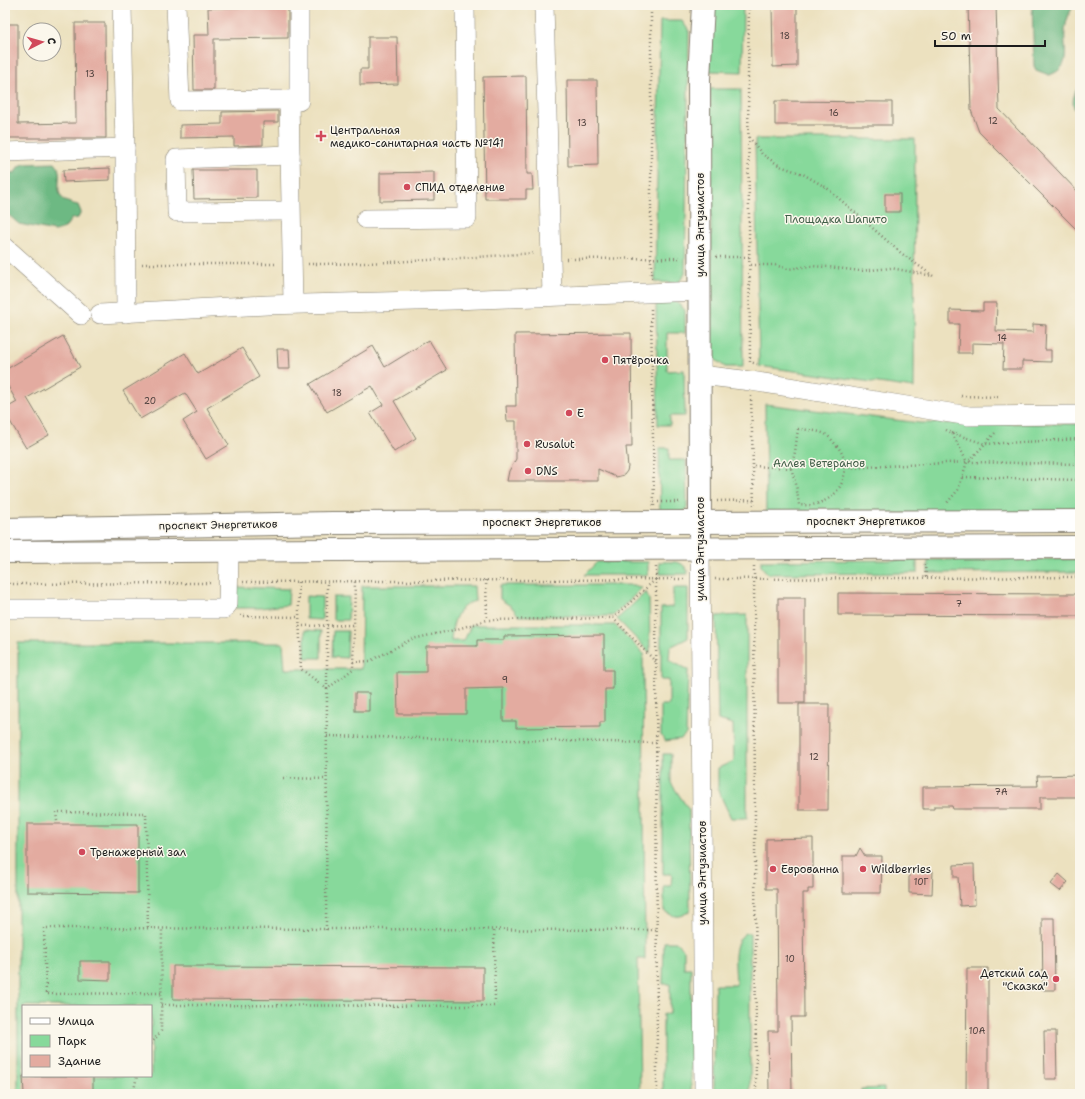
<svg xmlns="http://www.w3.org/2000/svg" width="1085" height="1099" font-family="'Shantell Sans',sans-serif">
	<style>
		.green { fill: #87d99b; stroke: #527a5c; fill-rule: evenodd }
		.forest { fill: #6db983; stroke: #446a50 }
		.building { fill: #e3aba0 }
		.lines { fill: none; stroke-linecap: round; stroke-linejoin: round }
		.minor-casing { stroke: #847e6e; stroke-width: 20 }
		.major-casing { stroke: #847e6e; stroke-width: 24 }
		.path { stroke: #847e6e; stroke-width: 2.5; stroke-dasharray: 1 3; stroke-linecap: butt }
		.minor { stroke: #fff; stroke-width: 19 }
		.major { stroke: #fff; stroke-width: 22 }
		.poi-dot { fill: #d1495b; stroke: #fbf7ec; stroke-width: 1.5 }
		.labels { text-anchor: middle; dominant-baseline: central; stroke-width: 3; stroke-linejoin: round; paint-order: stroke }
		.number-label { font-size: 9px; fill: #4e403d }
		.poi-label { font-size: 11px; fill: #1c1c1c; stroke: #fbf7ec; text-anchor: start }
		.park-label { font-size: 11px; fill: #415e48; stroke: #fbf7ec }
		.street-label { font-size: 11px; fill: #1c1c1c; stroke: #fbf7ec }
	</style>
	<rect width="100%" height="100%" fill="#fbf7ec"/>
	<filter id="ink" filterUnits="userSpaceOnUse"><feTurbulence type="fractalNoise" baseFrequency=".025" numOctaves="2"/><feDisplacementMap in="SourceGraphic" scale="8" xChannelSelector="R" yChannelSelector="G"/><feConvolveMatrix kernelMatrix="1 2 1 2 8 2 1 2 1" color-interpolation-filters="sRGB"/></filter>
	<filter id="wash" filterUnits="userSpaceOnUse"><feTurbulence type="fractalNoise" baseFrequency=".012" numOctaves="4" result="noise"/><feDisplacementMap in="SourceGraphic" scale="16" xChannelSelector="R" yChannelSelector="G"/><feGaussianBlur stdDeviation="0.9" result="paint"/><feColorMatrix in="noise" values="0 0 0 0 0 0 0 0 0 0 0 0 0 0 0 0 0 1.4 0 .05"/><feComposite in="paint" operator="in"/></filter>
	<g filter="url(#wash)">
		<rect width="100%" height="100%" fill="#ece1bf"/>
		<g class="green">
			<path d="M712,5H743L742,72L709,71Z"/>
			<path d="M660,21H682L689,31L685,274L678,283L655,282Z"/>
			<path d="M710,89H741L743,367H725L712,357Z"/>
			<path d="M755,139H915L914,388L759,366Z"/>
			<path d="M656,301H675L685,310V333H667V371L684,370L685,416H670V425H658Z"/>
			<path d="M765,404L920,423L1080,424V513L766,515Z"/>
			<path d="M659,448H669V460H686L687,507L684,512L660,516Z"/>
			<path d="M1080,559V572L928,573V560Z"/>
			<path d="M917,560V573L768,574L761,566V561Z"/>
			<path d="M597,562H648V575H584Z"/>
			<path d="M659,562C672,562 685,559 688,574H660Z"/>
			<path d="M500,585H634L642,588L613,616H519L512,607L500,599Z"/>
			<path d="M362,586H474L475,601C456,606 452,624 451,641H464L471,625H615L645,655L643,656L645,959H638L640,1094H18V643H283L285,669H361ZM23,1006H151V1076H23Z"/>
			<path d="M235,587L289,589L288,605L260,608H235Z"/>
			<path d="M673,588H688V638L670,647L669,660L688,670L686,734L681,739L665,741L661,735V705H669V680H661V608L673,607Z"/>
			<path d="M646,592L649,599L650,653L617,619Z"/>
			<path d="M306,596L322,597V620L306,619Z"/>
			<path d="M333,597H349L348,620H333Z"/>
			<path d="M747,615V818H731L718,790V768L734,761L733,724L718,720L716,616Z"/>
			<path d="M305,630L321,631V658H305Z"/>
			<path d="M333,631H348L347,658L332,657Z"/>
			<path d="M663,754H671V783L689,810L690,911C678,918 676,918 664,911V886H671L672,874H663Z"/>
			<path d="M746,933H750V1094H714L715,985H736C736,969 730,942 746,933Z"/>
			<path d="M664,942H676L684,950V968H691V1094H663V1014H670V984H663Z"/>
			<path d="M884,1088V1094H861V1089Z"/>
		</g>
		<g class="forest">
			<path d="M1032,5H1074C1069,13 1066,21 1065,31C1063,49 1073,68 1049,75L1036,70L1034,66Z"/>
			<path d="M1080,85V115C1069,109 1073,92 1080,85Z"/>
			<path d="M55,163C65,172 53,191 63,199C67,203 74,204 78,205L81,212L78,218L71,219L65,228L55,231L19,224L5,212V172L15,173L18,167L24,164Z"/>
		</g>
		<g id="blocks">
			<g class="building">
				<path d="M772,5H797V66L773,67Z"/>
				<path d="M968,5H996L999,109L1080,194V233L979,132L971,110Z"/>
				<path d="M288,7V38L214,39V90H194L193,35H209L208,8Z"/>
				<path d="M75,23H105L106,138H5V24H18V124L76,123Z"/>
				<path d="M368,37H397L398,84L360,85V69H368Z"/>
				<path d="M526,76L527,174H532L533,190H526V199H485L483,77Z"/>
				<path d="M567,80H597L598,165L568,166Z"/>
				<path d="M775,101L892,102V125H775Z"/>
				<path d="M278,111V122H263V145L234,146V137L180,138V125L222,124V112Z"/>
				<path d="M110,168V180L64,182L63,170Z"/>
				<path d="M193,170H257V198L194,199Z"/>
				<path d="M434,172V200L380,201V173Z"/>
				<rect x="885" y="194" width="15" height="18"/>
				<path d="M983,303H997L996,331L1033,332V324L1046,325L1045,350H1051V362L1022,361V369H1003L1004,344L972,343V353H958L959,324H950V310L983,311Z"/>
				<path d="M631,333L632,447H626L628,467L627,471L624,475L616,477L598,469V481H507L509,471L516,459V421H507L506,406H516L515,334Z"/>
				<path d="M63,336L80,367L27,398L49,435L26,448L5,413V409L17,402L5,381V370Z"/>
				<path d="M429,340L447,370L394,401L416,438L394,452L370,413L383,405L372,386L327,412L310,384L373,346L385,367Z"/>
				<path d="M242,348L259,377L207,408L229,445L206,459L183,421L197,412L185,393L140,419L123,391L185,353L198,374Z"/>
				<path d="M277,349H289L290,369H278Z"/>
				<path d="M838,593L1080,594V616L838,615Z"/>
				<rect x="778" y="598" width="27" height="105"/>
				<path d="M604,635V670H613V689H605V722H600V727L516,728V721H503V688L466,689V714H398L397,672H426V646H477V640H504V636Z"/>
				<rect x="355" y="693" width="14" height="18"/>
				<path d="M799,704H829L828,810H799Z"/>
				<path d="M1080,775V797H1040V809H953L952,806H934V809H923V787L1038,786L1037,776Z"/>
				<path d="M27,824H138V893L27,892Z"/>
				<path d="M813,838V889H808V893H803L804,1017H791L792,1094H769L768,1031H778V1017L777,889H766V839Z"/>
				<path d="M860,848L865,856H882L881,893H843V856H856Z"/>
				<path d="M974,864L975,905L960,906L958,877H954V865Z"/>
				<path d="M909,871H933L932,894L909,893Z"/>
				<path d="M1059,874L1068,882L1060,891L1051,884Z"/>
				<path d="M1042,918H1054L1055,990H1043Z"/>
				<path d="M80,961H110V980L80,979Z"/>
				<path d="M173,966L483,967V1001L173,999Z"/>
				<path d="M967,968H988V1094H966Z"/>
				<path d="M1044,1031H1056L1057,1079H1045Z"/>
				<path d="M23,1076H93V1094H24Z"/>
			</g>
		</g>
	</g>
	<g filter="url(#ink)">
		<use href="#blocks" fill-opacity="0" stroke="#847e6e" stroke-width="1"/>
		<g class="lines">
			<g class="minor-casing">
				<g id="minor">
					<path d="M122,5L125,148L126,313"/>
					<path d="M176,5L180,101L289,100"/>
					<path d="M544,5L552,296"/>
					<path d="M5,152L125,148"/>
					<path d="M290,155L176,159L177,212L290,211"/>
					<path d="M366,219L467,218L465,5"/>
					<path d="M5,247L81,315"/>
					<path d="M293,304L289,100L299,101V5"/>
					<path d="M100,314L267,305L453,300L700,291"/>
					<path d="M700,375L751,381L969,416L1080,415"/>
					<path d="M700,548L704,1094"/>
					<path d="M5,609H224L228,604L229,551"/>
				</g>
			</g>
			<g class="major-casing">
				<g id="major">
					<path d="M5,529L333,523L1080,521"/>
					<path d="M700,536L699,79L703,5"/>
					<path d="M5,552L336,550L1080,547"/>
				</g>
			</g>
			<g class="path">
				<path d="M749,5L748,78L750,362L757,364"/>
				<path d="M749,137L762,154L780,166L803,174L827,188L901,253L933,276L891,268L860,271L829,267L810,266L788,269L775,265H750"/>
				<path d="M716,257H750"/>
				<path d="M566,259L681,258"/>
				<path d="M142,264H277"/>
				<path d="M308,264C384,264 459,258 535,253"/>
				<path d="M651,278V5"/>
				<path d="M651,309L654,506"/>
				<path d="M751,396L754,505"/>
				<path d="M961,396L1000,397"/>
				<path d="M798,429C806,430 817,430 825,434C830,437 834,443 838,447C851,464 845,490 826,500C817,505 808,506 799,505L796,484L791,468L795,452Z"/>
				<path d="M946,430L952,433L967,462L958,490L946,504"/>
				<path d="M952,433L985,444L968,462"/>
				<path d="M995,433L985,444L1080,439"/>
				<path d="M754,466L791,468"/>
				<path d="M845,468L967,462L1080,464"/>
				<path d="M963,477L1080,480"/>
				<path d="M717,501L754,500"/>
				<path d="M654,502H682"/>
				<path d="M925,564L926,578"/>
				<path d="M754,566L756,1094"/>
				<path d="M656,567L657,1094"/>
				<path d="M715,579L1080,577"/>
				<path d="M486,580L487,620"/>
				<path d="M243,582L684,579"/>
				<path d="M298,582L301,669L327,689"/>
				<path d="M5,584L212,583"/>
				<path d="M240,616L299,617"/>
				<path d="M613,618L656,662"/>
				<path d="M299,626L354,625"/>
				<path d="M353,662L370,661L412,639L454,630L487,620L613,618L656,579"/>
				<path d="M327,689V582"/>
				<path d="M327,736L656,743"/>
				<path d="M283,778L326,779"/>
				<path d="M57,821L56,812L146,813L148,929"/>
				<path d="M326,930L327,689L353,669L355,581"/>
				<path d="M161,993L46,994L44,928L657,930"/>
				<path d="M161,1005L495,1006L494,930"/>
				<path d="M151,1044L161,1031L162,929"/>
				<path d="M133,1094L137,1076"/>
			</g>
			<use href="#minor" class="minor"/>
			<use href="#major" class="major"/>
		</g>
	</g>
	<g class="poi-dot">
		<path d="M319 130h4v4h4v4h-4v4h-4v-4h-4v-4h4z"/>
		<circle cx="407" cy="187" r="4"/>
		<circle cx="605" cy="360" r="4"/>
		<circle cx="569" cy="413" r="4"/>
		<circle cx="527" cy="444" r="4"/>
		<circle cx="528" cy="471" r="4"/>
		<circle cx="82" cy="852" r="4"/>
		<circle cx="773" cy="869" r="4"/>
		<circle cx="863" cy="869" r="4"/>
		<circle cx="1056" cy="979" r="4"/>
	</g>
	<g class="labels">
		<g class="number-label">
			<text x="785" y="36">18</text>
			<text x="90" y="74">13</text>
			<text x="834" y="113">16</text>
			<text x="993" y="121">12</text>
			<text x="582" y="123">13</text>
			<text x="1002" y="338">14</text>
			<text x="337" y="393">18</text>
			<text x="150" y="401">20</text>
			<text x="959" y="604">7</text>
			<text x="505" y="680">9</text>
			<text x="814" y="757">12</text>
			<text x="1001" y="792">7А</text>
			<text x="921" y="882">10Г</text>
			<text x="790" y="959">10</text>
			<text x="977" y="1031">10А</text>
		</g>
		<g class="poi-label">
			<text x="330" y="130">Центральная<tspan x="330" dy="13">медико-санитарная часть №141</tspan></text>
			<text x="415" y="187">СПИД отделение</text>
			<text x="613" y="360">Пятёрочка</text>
			<text x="577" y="413">Е</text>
			<text x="535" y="444">Rusalut</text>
			<text x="536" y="471">DNS</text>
			<text x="90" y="852">Тренажерный зал</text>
			<text x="781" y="869">Еврованна</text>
			<text x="871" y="869">Wildberries</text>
			<text x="1048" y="973" text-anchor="end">Детский сад<tspan x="1048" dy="13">"Сказка"</tspan></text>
		</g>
		<g class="park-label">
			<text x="836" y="219">Площадка Шапито</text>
			<text x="819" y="463">Аллея Ветеранов</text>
		</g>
		<g class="street-label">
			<text transform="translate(700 225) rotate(-90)">улица Энтузиастов</text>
			<text x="866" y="521">проспект Энергетиков</text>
			<text x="542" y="522">проспект Энергетиков</text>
			<text transform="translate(218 525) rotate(-1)">проспект Энергетиков</text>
			<text transform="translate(700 549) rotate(-90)">улица Энтузиастов</text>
			<text transform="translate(702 873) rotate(-90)">улица Энтузиастов</text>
		</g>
	</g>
	<rect width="1085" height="1099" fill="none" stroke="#fbf7ec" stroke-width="20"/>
	<rect x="22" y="1005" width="130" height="72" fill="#fbf7ec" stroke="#a29f99"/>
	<rect x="30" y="1018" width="20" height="6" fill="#ffffff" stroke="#a29f99"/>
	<text x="58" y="1025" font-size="12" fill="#1c1c1c">Улица</text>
	<rect x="30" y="1035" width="20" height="12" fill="#87d99b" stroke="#a29f99"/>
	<text x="58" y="1045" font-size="12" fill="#1c1c1c">Парк</text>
	<rect x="30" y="1055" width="20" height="12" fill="#e3aba0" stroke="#a29f99"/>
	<text x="58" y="1065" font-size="12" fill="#1c1c1c">Здание</text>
	<g transform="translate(42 42) rotate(84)"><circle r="19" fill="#fbf7ec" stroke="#a29f99"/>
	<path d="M0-3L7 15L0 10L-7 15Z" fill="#d1495b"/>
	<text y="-6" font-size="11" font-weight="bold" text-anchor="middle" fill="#1c1c1c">С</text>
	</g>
	<path d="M935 40v6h110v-6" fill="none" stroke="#1c1c1c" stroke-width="2"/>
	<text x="941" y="40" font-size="12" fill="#1c1c1c" stroke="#fbf7ec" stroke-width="3" paint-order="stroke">50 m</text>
</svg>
